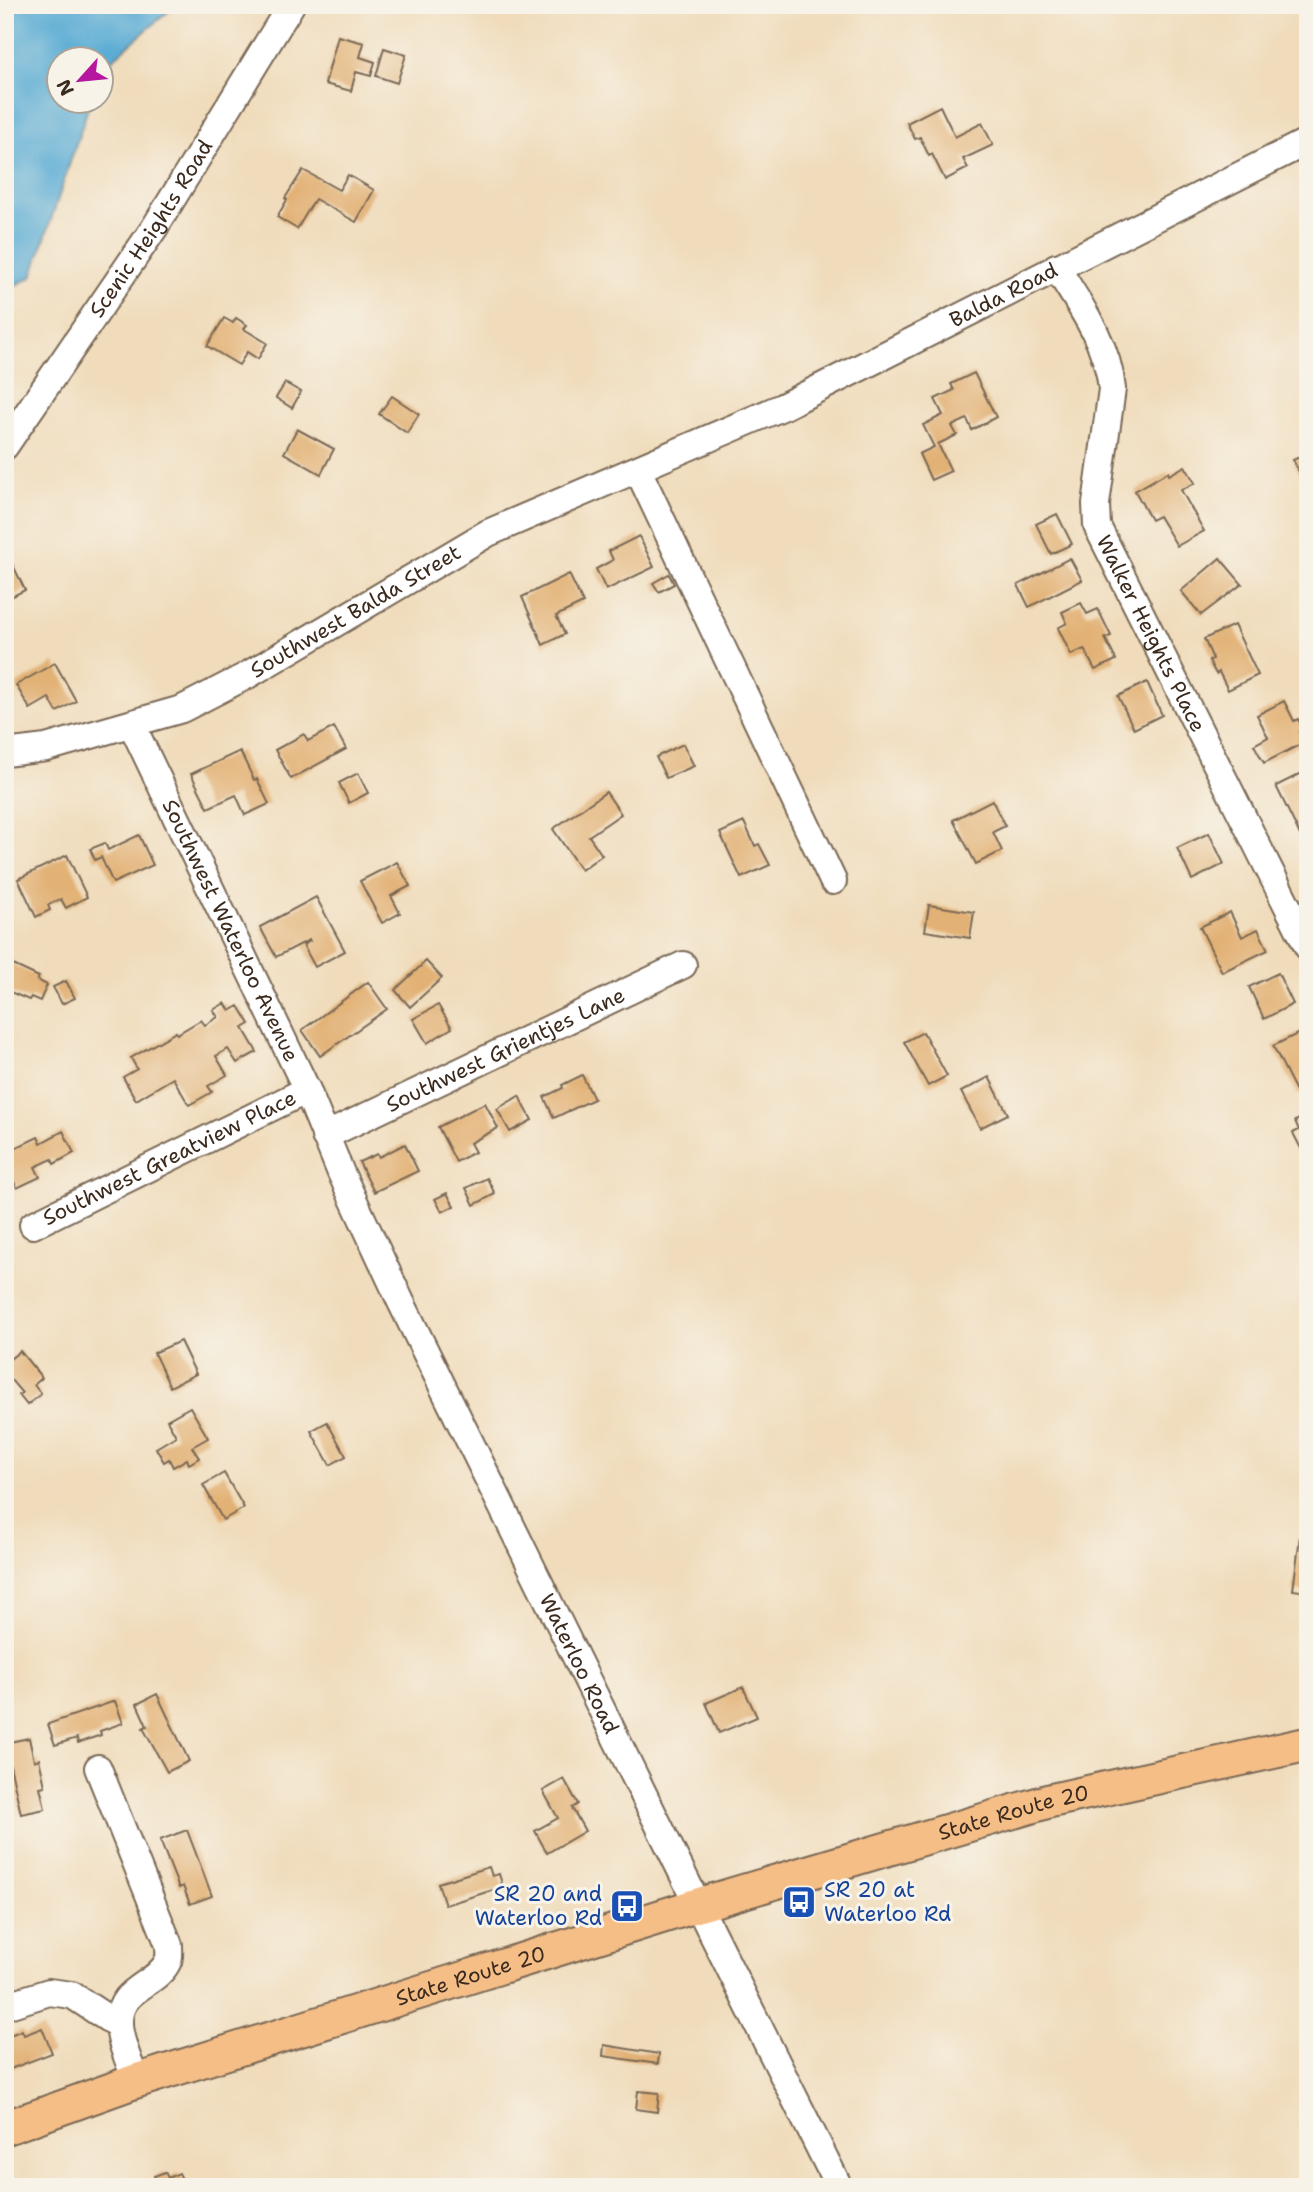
<svg xmlns="http://www.w3.org/2000/svg" width="1313" height="2192" font-family="'Shantell Sans',sans-serif">
	<style>
		.water { fill: #58abd4; stroke: #4a6a79; stroke-width: 2 }
		.building { fill: #e2b174 }
		.lines { fill: none; stroke-linecap: round; stroke-linejoin: round }
		.minor-casing { stroke: #7a6855; stroke-width: 30 }
		.major-casing { stroke: #7a6855; stroke-width: 37 }
		.minor { stroke: #fff; stroke-width: 26 }
		.major { stroke: #f6be87; stroke-width: 33 }
		.labels { text-anchor: middle; dominant-baseline: central; stroke-width: 6; stroke-linejoin: round; paint-order: stroke }
		.street-label { font-size: 21px; fill: #3b2a1e; stroke: #f7f3e8 }
		.transit-label { font-size: 21px; fill: #164399; stroke: #f7f3e8; text-anchor: start }
	</style>
	<rect width="100%" height="100%" fill="#f7f3e8"/>
	<filter id="ink" filterUnits="userSpaceOnUse"><feTurbulence type="fractalNoise" baseFrequency=".0143" numOctaves="2"/><feDisplacementMap in="SourceGraphic" scale="14" xChannelSelector="R" yChannelSelector="G"/><feConvolveMatrix kernelMatrix="1 2 1 2 8 2 1 2 1" color-interpolation-filters="sRGB"/></filter>
	<filter id="wash" filterUnits="userSpaceOnUse"><feTurbulence type="fractalNoise" baseFrequency=".00686" numOctaves="4" result="noise"/><feDisplacementMap in="SourceGraphic" scale="28" xChannelSelector="R" yChannelSelector="G"/><feGaussianBlur stdDeviation="1.57" result="paint"/><feColorMatrix in="noise" values="0 0 0 0 0 0 0 0 0 0 0 0 0 0 0 0 0 1.4 0 .05"/><feComposite in="paint" operator="in"/></filter>
	<g filter="url(#wash)">
		<rect width="100%" height="100%" fill="#f0dcbb"/>
		<path class="water" d="M5,5H176L102,68V60H60V102H90L32,277L5,290Z"/>
		<g id="blocks">
			<g class="building">
				<path d="M338,36L364,43L360,57L375,62L371,76L356,72L351,91L325,84Z"/>
				<path d="M384,48L406,55L397,83L376,76Z"/>
				<path d="M940,106L955,137L982,123L993,145L963,159L968,168L945,180L932,154L929,156L920,137L915,139L907,123Z"/>
				<path d="M303,170L339,190L348,175L374,190L356,222L315,199L297,229L277,217L287,200L285,198Z"/>
				<path d="M224,318L233,323L236,318L247,325L244,329L267,343L258,359L247,352L239,365L207,346Z"/>
				<path d="M974,373L996,417L972,430L967,419L952,426L957,435L938,444L951,471L931,480L919,454L934,447L923,425L943,415L935,399L954,390L951,384Z"/>
				<path d="M285,383L301,392L292,408L276,398Z"/>
				<path d="M392,396L419,414L407,433L379,414Z"/>
				<path d="M297,429L334,449L321,474L284,453Z"/>
				<path d="M1308,453V489L1293,460Z"/>
				<path d="M1185,466L1195,483L1181,490L1204,531L1177,546L1159,516L1151,520L1135,491L1168,472L1169,475Z"/>
				<path d="M1057,514L1072,544L1051,554L1036,524Z"/>
				<path d="M639,536L654,567L606,590L596,569L613,560L609,551Z"/>
				<path d="M9,557L25,590L5,600V559Z"/>
				<path d="M1070,558L1082,580L1029,607L1018,585Z"/>
				<path d="M1220,558L1242,584L1201,615L1181,591Z"/>
				<path d="M569,574L583,603L556,616L565,634L543,645L522,597Z"/>
				<path d="M669,574L674,584L659,592L653,583Z"/>
				<path d="M1081,603L1087,614L1098,609L1111,636L1105,638L1116,660L1095,670L1084,649L1071,655L1058,628L1067,623L1062,612Z"/>
				<path d="M1234,625L1258,675L1228,690L1219,672L1216,674L1209,661L1213,659L1204,639Z"/>
				<path d="M55,663L76,701L57,712L49,698L30,709L16,685Z"/>
				<path d="M1147,682L1162,715L1134,729L1118,696Z"/>
				<path d="M1284,701L1294,721L1298,719L1304,730L1299,732L1305,742L1264,763L1254,745L1268,737L1257,715Z"/>
				<path d="M334,727L346,749L291,779L275,750L304,734L308,741Z"/>
				<path d="M683,744L694,766L666,778L656,757Z"/>
				<path d="M240,751L254,780L257,779L269,804L245,815L236,795L208,808L191,774Z"/>
				<path d="M358,773L368,793L349,803L339,783Z"/>
				<path d="M1302,773L1308,782V839L1303,841L1276,786Z"/>
				<path d="M606,792L621,814L589,836L602,855L581,870L553,829Z"/>
				<path d="M992,800L1005,826L993,832L1002,851L976,864L953,820Z"/>
				<path d="M744,822L755,846L759,844L770,865L741,878L720,833Z"/>
				<path d="M1209,833L1224,864L1192,880L1177,848Z"/>
				<path d="M139,835L153,865L113,883L101,857L95,860L90,849L105,843L108,850Z"/>
				<path d="M67,855L87,897L66,908L61,899L48,905L50,910L36,917L18,879Z"/>
				<path d="M397,862L410,886L391,896L400,913L382,923L360,881Z"/>
				<path d="M316,897L345,951L315,967L303,945L310,941L309,940L276,957L260,927Z"/>
				<path d="M929,905L974,912L970,938L925,931Z"/>
				<path d="M1230,912L1242,937L1258,929L1268,950L1222,972L1200,927Z"/>
				<path d="M426,961L442,978L410,1007L395,990Z"/>
				<path d="M11,964L39,977L37,980L47,985L40,1001L31,997L29,1000L8,991L5,992V966Z"/>
				<path d="M1278,973L1293,1004L1264,1019L1249,987Z"/>
				<path d="M66,981L75,998L62,1004L53,987Z"/>
				<path d="M368,982L387,1009L320,1056L302,1030Z"/>
				<path d="M225,1003L230,1011L239,1006L250,1024L243,1028L257,1052L237,1063L228,1049L216,1056L227,1075L208,1086L212,1092L189,1105L173,1078L136,1100L123,1077L137,1069L131,1058L176,1032L177,1034L201,1020L205,1025L218,1017L213,1010Z"/>
				<path d="M438,1005L452,1028L427,1043L413,1019Z"/>
				<path d="M1307,1029L1308,1090L1298,1095L1273,1046Z"/>
				<path d="M923,1032L947,1076L928,1086L904,1042Z"/>
				<path d="M582,1075L594,1099L554,1118L544,1097L563,1088L562,1085Z"/>
				<path d="M989,1077L1008,1114L980,1128L961,1092Z"/>
				<path d="M519,1096L532,1120L510,1132L497,1109Z"/>
				<path d="M485,1103L498,1128L470,1143L475,1152L456,1162L438,1127Z"/>
				<path d="M1308,1115V1162L1293,1133L1299,1130L1295,1121Z"/>
				<path d="M63,1131L74,1153L54,1164L52,1159L35,1167L40,1177L17,1188L5,1164V1153L38,1137L41,1143Z"/>
				<path d="M405,1144L418,1171L374,1192L359,1162L377,1154L379,1157Z"/>
				<path d="M487,1178L495,1194L474,1205L466,1188Z"/>
				<path d="M447,1193L454,1206L442,1212L435,1199Z"/>
				<path d="M180,1341L196,1374L170,1387L154,1353Z"/>
				<path d="M20,1351L42,1378L34,1385L41,1394L27,1405L19,1395L22,1393L5,1373V1363Z"/>
				<path d="M190,1407L208,1438L192,1447L199,1458L189,1464L187,1459L173,1467L169,1459L164,1462L156,1448L176,1436L167,1420Z"/>
				<path d="M327,1422L346,1456L330,1465L311,1431Z"/>
				<path d="M224,1473L244,1508L223,1520L203,1485Z"/>
				<path d="M1301,1529L1308,1530V1592L1293,1590Z"/>
				<path d="M743,1687L757,1717L719,1733L706,1703Z"/>
				<path d="M157,1694L189,1761L167,1772L143,1728L147,1726L137,1704Z"/>
				<path d="M115,1701L123,1723L100,1731L101,1735L78,1743L77,1738L55,1745L48,1724Z"/>
				<path d="M29,1738L34,1761L39,1759L45,1786L40,1787L45,1809L21,1814L5,1743Z"/>
				<path d="M564,1779L578,1804L572,1808L585,1831L547,1853L535,1831L558,1818L543,1791Z"/>
				<path d="M187,1830L212,1896L190,1904L183,1886L179,1888L160,1840Z"/>
				<path d="M489,1867L492,1876L499,1874L503,1887L445,1905L438,1883Z"/>
				<path d="M42,2028L52,2053L5,2071V2037L22,2030L24,2035Z"/>
				<path d="M604,2045L659,2054L658,2064L603,2056Z"/>
				<path d="M638,2091L659,2093L657,2112L636,2109Z"/>
				<path d="M165,2172L168,2178L179,2173L186,2187H146L157,2182L154,2176Z"/>
			</g>
		</g>
	</g>
	<g filter="url(#ink)">
		<use href="#blocks" fill-opacity="0" stroke="#7a6855" stroke-width="2"/>
		<g class="lines">
			<g class="minor-casing">
				<g id="minor">
					<path id="s1" d="M1056,267C1080,305 1108,344 1112,389L1096,504L1097,526L1308,947"/>
					<path id="s2" d="M5,446L155,227L291,5"/>
					<path d="M638,470L833,881"/>
					<path id="s3" d="M132,725L307,1090L341,1173L401,1302L698,1905L839,2187"/>
					<path id="s4" d="M5,753L46,748L182,709L246,676L488,533L782,407L1308,141"/>
					<path id="s5" d="M325,1136L683,965"/>
					<path id="s6" d="M33,1225L307,1090"/>
					<path d="M98,1768L169,1945C169,1949 170,1957 168,1961C157,1986 118,1987 119,2023C119,2041 130,2063 136,2081"/>
					<path d="M5,2006L49,1992L72,1995L119,2026"/>
				</g>
			</g>
			<g class="major-casing">
				<g id="major">
					<path id="s7" d="M5,2128L136,2081L698,1905L1049,1801L1308,1744"/>
				</g>
			</g>
			<use href="#minor" class="minor"/>
			<use href="#major" class="major"/>
		</g>
	</g>
	<defs>
		<g id="bus-square" transform="scale(1.75)"><rect x="-9" y="-9" width="18" height="18" rx="4" fill="#1a4fb4" stroke="#f7f3e8"/><path d="M-5-6H5V4H4V6H2V4H-2V6H-4V4H-5ZM-3.5-4V0h7V-4ZM-3.5 1.2v1.5H-2V1.2ZM2 1.2v1.5H3.5V1.2Z" fill="#fff"/></g>
	</defs>
	<g fill-rule="evenodd">
		<use href="#bus-square" x="799" y="1902"/>
		<use href="#bus-square" x="627" y="1906"/>
	</g>
	<g class="labels">
		<g class="street-label">
			<text stroke="none"><textPath href="#s2" startOffset="262">Scenic Heights Road</textPath></text>
			<text stroke="none"><textPath href="#s4" startOffset="1104">Balda Road</textPath></text>
			<text stroke="none"><textPath href="#s4" startOffset="382">Southwest Balda Street</textPath></text>
			<text stroke="none"><textPath href="#s1" startOffset="394">Walker Heights Place</textPath></text>
			<text stroke="none"><textPath href="#s3" startOffset="228">Southwest Waterloo Avenue</textPath></text>
			<text stroke="none"><textPath href="#s5" startOffset="200">Southwest Grientjes Lane</textPath></text>
			<text stroke="none"><textPath href="#s6" startOffset="152">Southwest Greatview Place</textPath></text>
			<text stroke="none"><textPath href="#s3" startOffset="1040">Waterloo Road</textPath></text>
			<text stroke="none"><textPath href="#s7" startOffset="1057">State Route 20</textPath></text>
			<text stroke="none"><textPath href="#s7" startOffset="490">State Route 20</textPath></text>
		</g>
		<g class="transit-label">
			<text x="824" y="1890">SR 20 at<tspan x="824" dy="24">Waterloo Rd</tspan></text>
			<text x="602" y="1894" text-anchor="end">SR 20 and<tspan x="602" dy="24">Waterloo Rd</tspan></text>
		</g>
	</g>
	<rect width="1313" height="2192" fill="none" stroke="#f7f3e8" stroke-width="28"/>
	<g transform="translate(80 80) rotate(243)"><circle r="33" fill="#f7f3e8" stroke="#aca397" stroke-width="2"/>
	<path d="M0-5L12 26L0 18L-12 26Z" fill="#b5179e"/>
	<text y="-10" font-size="19" font-weight="bold" text-anchor="middle" fill="#3b2a1e">N</text>
	</g>
</svg>
